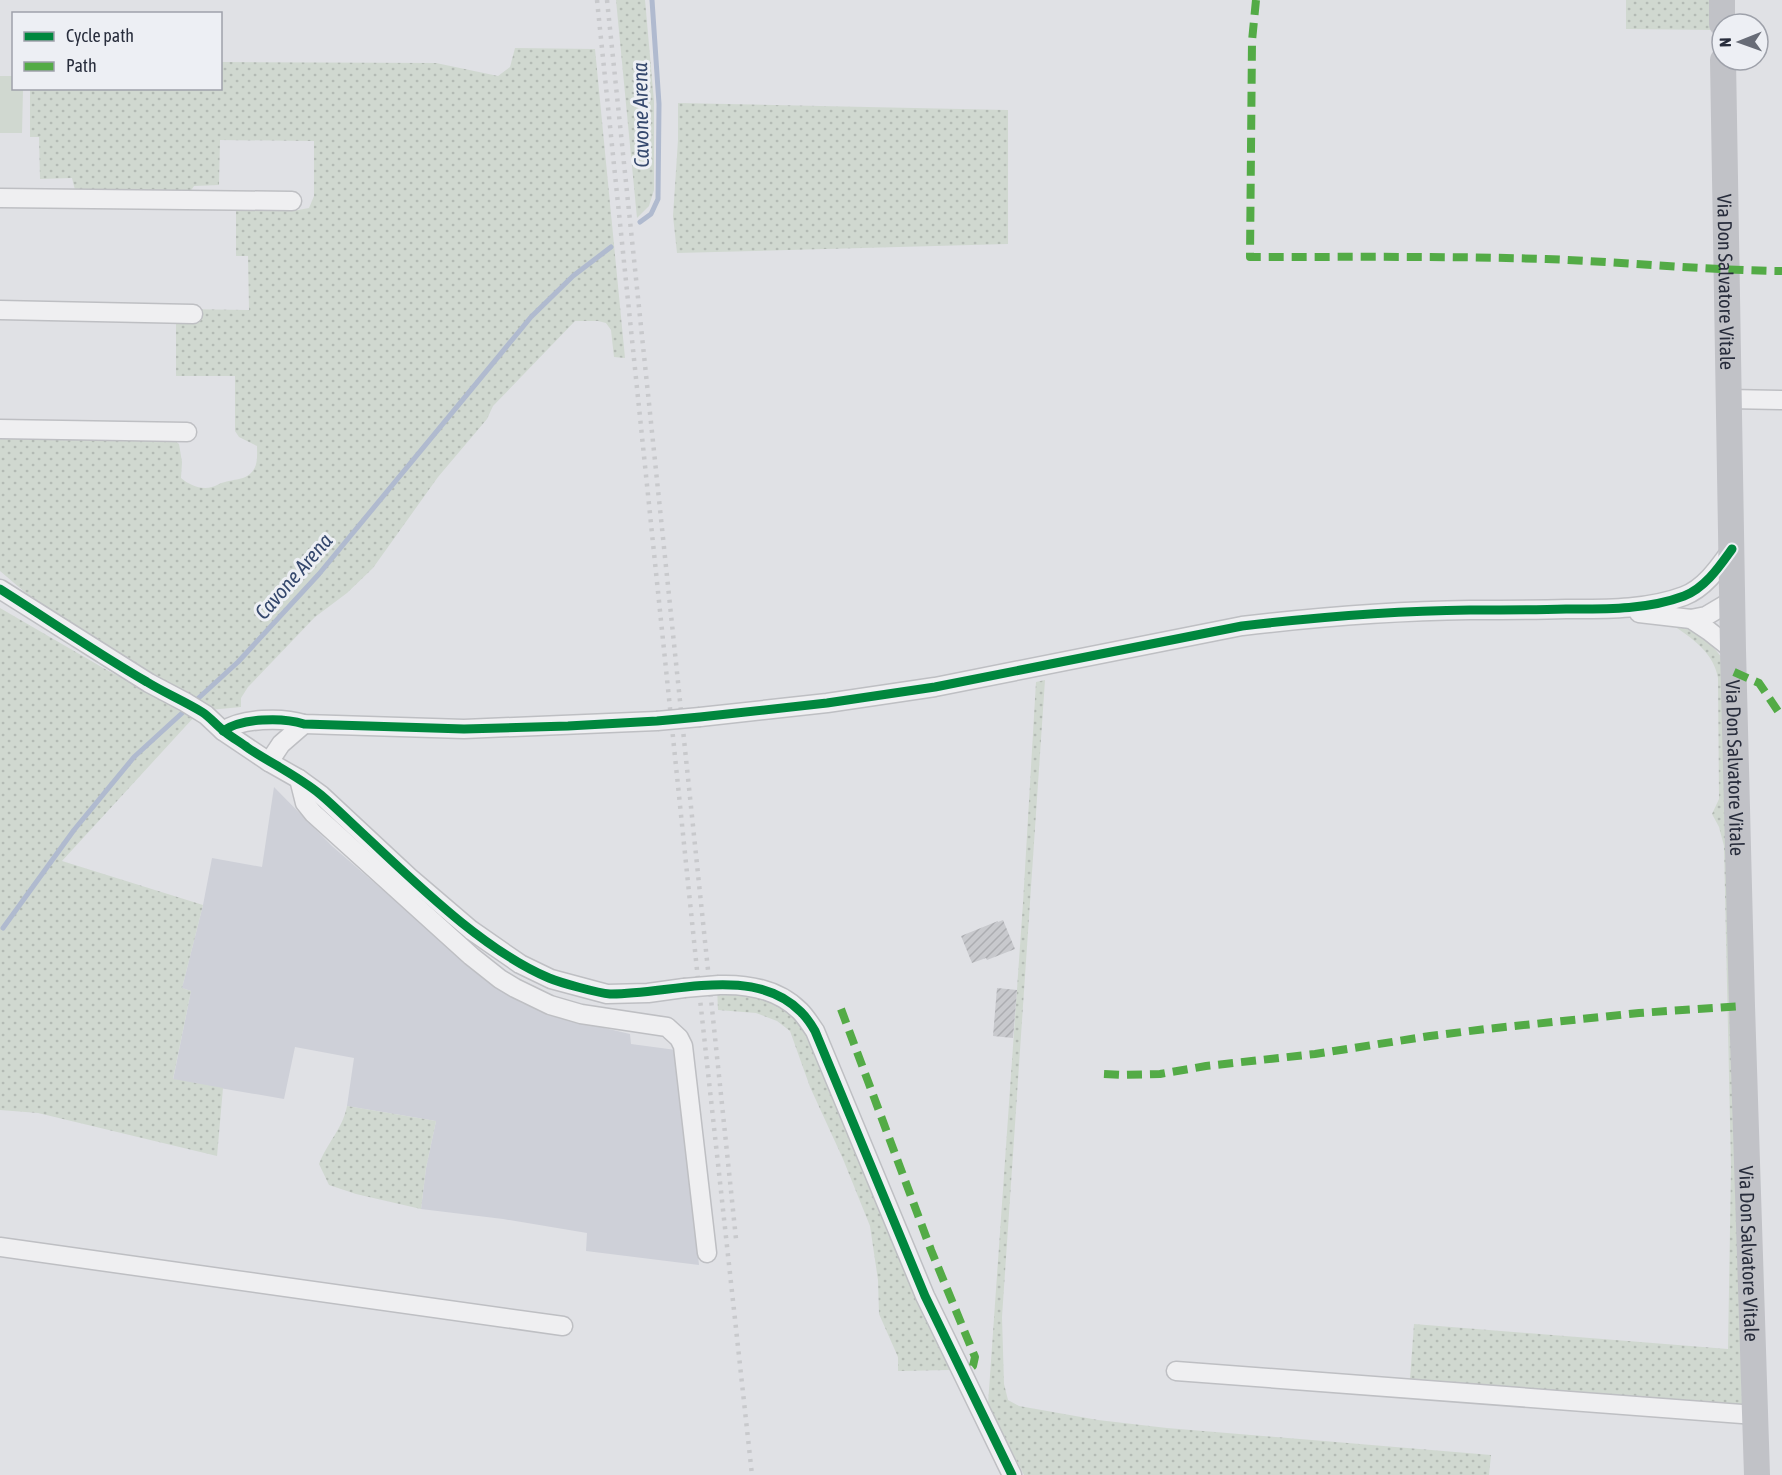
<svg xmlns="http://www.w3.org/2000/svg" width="1782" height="1475" font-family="'Asap Condensed',sans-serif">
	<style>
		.built { fill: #ced0d8 }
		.grass { fill: url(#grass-dots) }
		.pitch { fill: #d0d8d0 }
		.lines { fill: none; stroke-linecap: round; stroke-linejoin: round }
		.stream { stroke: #b0bacf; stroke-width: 5 }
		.building { fill: url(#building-hatch) }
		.street-casing { stroke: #bebfc3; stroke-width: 21 }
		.street { stroke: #efeff1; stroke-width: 18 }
		.secondary { stroke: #c1c2c7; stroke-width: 26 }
		.rail { stroke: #c8c9cc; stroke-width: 4.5; stroke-dasharray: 3 6; stroke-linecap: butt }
		.street-bridge-casing { stroke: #bebfc3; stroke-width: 21; stroke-linecap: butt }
		.street-bridge { stroke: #efeff1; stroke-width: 18 }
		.quiet { stroke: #53ab46; stroke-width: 8; stroke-dasharray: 15 8; stroke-linecap: butt }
		.cycleway-casing { stroke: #edeff4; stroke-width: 13 }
		.cycleway { stroke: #00873e; stroke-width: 9 }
		.labels { text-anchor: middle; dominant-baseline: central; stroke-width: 6; stroke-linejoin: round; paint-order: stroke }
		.street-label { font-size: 20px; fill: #282d3c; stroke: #edeff4 }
		.water-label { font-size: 21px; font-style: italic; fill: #35486d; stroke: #edeff4 }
	</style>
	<defs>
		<pattern id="grass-dots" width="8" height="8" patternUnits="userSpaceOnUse" patternTransform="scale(1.5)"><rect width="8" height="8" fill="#d0d8d0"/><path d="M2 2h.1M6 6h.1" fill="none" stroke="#b3bab4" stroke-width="1.8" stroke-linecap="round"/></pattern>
		<pattern id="building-hatch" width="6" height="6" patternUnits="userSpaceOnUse" patternTransform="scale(1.5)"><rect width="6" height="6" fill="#c8c9cd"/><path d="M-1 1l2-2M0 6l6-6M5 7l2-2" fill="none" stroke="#acadb1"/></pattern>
	</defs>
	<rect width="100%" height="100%" fill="#e0e1e5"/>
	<path class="built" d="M274,787L332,846L475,970L514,998L522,1003L562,1018L630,1034L631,1044L676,1050L699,1265L586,1251L587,1233L503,1219L421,1209L426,1168L436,1121L347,1106L354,1058L295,1047L284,1099L173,1080L191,991L182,988L203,905L212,858L262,867Z"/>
	<g class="grass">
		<path d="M616,0H645L654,101V190L649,206L637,218Z"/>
		<path d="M1626,0H1713L1714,30L1626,29Z"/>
		<path d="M515,48L595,49L625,358L614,357L611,330L606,323L598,321H575L493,406L487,419L438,477L373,568L347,593L315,617L248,687L241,698V707L209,710L76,628L27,594L0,571V435L173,439L179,444L182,462L181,478C189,485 201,490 212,487C216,486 220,483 225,482C235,479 248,480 254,469C258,463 257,453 257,446L239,437L235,431V376H176V309L249,310L248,256H236V209L298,210L309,208L314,196V141L220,140L219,185L194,186L190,192L75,190L72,178L40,179L39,137H30V89L220,88L221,62L436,63L498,76L510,67Z"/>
		<path d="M678,103L1008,110V244L677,253L673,216L678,140Z"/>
		<path d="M0,608L105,669L195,716L62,861L203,905L182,988L191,991L173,1079L223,1088L217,1156L38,1113L0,1110Z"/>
		<path d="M1686,627C1702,635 1714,646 1724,661L1742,1404L1736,1407L1410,1379L1414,1324L1728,1349L1731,1168L1724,846L1719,827L1712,814L1719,799L1718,678C1714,655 1696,641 1677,628Z"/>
		<path d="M1045,680L1002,1317L1004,1384L1008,1400L1019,1406L1098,1420L1167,1428L1491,1455L1489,1475H1024L988,1404L1023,903L1036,682Z"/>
		<path d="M717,987L781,1003L811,1036L922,1307L950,1370L898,1371V1357L879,1314L878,1280L870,1226L843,1159L810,1087L790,1031L777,1021L756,1013L718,1010Z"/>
		<path d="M347,1106L436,1121L426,1168L421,1209L356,1194L329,1185L319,1164C327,1143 343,1128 347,1106Z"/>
	</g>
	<path class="pitch" d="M0,76H13L14,88L23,89L22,133H0Z"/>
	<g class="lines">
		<g class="stream">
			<path d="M640,222L651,214L658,199L659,104L652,0"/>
			<path d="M3,928L74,830L134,757L238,662L319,574L531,317L573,276L611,247"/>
		</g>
	</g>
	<g class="building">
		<path d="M1003,920L1015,949L987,960L986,958L972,963L961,936L998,921V922Z"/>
		<path d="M997,988L1017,990L1013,1038L993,1036Z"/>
	</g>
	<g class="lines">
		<g class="street-casing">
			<g id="street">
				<path d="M0,198L292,201"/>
				<path d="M0,310L193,314"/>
				<path d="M1729,399L1782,400"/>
				<path d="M0,429L187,432"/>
				<path d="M0,589L149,683L185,702L206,715L223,731L269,762L299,779L321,795L409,877L471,930L520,964L551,979L607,994L648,993L684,988"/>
				<path d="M1639,613L1691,619L1709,631L1733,650"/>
				<path d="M1691,619L1706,616L1733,600"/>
				<path d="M700,717L827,703L935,687L1242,626C1318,617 1393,611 1470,610C1502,610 1534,610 1566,609C1604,609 1647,610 1684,596C1705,588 1719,567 1732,549"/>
				<path d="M223,731C242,718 282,717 304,724L464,729L657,721"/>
				<path d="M269,762L281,744L304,724"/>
				<path d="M299,779L305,803L313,813L471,956L500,979L515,988L550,1005L581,1014L667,1027L679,1038L683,1046L707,1253"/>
				<path d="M719,985C748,984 779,990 800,1011C806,1017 810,1024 815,1031L925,1296L1012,1475"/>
				<path d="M0,1247L563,1326"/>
				<path d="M1176,1371L1755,1415"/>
			</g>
		</g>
		<use href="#street" class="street"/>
		<g class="secondary">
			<path d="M1722,0V24"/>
			<path id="s1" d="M1723,60L1733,650L1742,1006L1757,1475"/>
		</g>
		<g class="rail">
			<path d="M597,0L700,999L752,1475"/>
			<path d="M607,0L736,1239"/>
		</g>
		<g class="street-bridge-casing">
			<g id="street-bridge">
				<path d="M657,721L700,717"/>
				<path d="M684,988L719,985"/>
			</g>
		</g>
		<use href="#street-bridge" class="street-bridge"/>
		<g class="quiet">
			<path d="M1256,0L1252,41L1250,257C1348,257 1447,256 1546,259C1624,262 1703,270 1782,271"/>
			<path d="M1734,672L1759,683L1782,717"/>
			<path d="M841,1009L931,1250L975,1357L973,1366L963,1374"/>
			<path d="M1104,1074L1122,1075L1160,1074L1206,1066L1315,1054L1430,1036L1486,1029L1639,1013L1742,1006"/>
		</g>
		<g class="cycleway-casing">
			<g id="cycleway">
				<path d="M0,589C49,620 97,653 147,682C165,693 184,701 202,712C210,717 216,725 224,731C231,737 240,742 248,748C272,764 298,776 321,795C334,806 347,819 360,831C414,881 481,949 549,978C561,983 598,993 610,994C669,995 753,963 801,1012C806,1017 811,1024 815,1031L925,1296L1012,1475"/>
				<path d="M223,731C242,718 282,717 304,724L464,729L568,726L657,721L700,717L827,703L935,687L1242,626C1318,617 1393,611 1470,610C1502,610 1534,610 1566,609C1604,609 1647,610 1684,596C1705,588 1719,567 1732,549"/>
			</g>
		</g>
		<use href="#cycleway" class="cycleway"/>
	</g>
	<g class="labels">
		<g class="street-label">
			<text stroke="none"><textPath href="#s1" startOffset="222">Via Don Salvatore Vitale</textPath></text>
			<text stroke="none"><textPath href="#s1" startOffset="708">Via Don Salvatore Vitale</textPath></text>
			<text stroke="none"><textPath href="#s1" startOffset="1194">Via Don Salvatore Vitale</textPath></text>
		</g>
		<g class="water-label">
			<text transform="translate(640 115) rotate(-91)">Cavone Arena</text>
			<text transform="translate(293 576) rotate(-49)">Cavone Arena</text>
		</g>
	</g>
	<rect x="12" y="12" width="210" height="78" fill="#edeff4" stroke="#9ea1aa" stroke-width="1.5"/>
	<rect x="24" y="32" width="30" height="9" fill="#00873e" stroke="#9ea1aa" stroke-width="1.5"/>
	<text x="66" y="42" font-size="18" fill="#282d3c">Cycle path</text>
	<rect x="24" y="62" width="30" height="9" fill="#53ab46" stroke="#9ea1aa" stroke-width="1.5"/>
	<text x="66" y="72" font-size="18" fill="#282d3c">Path</text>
	<g transform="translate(1740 42) rotate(269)"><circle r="28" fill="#edeff4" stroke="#9ea1aa" stroke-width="1.5"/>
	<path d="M0-4.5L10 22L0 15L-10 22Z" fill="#686c77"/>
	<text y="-9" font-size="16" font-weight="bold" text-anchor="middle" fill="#282d3c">N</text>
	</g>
</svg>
